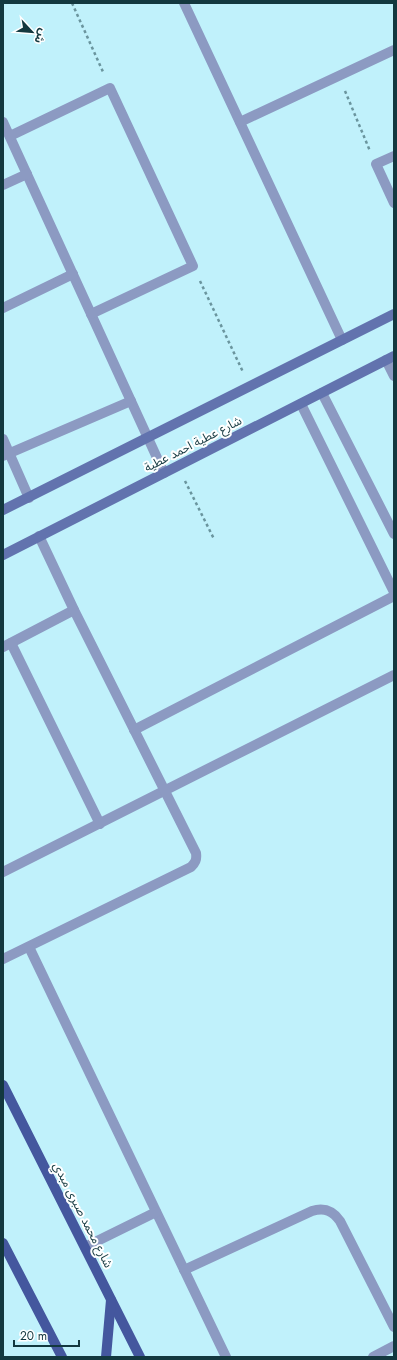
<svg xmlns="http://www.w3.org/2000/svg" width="397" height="1360" font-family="Jost,'Noto Sans Arabic',sans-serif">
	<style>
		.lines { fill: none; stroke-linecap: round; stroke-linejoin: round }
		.path { stroke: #6a959e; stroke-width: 2.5; stroke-dasharray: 3 3; stroke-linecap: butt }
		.street { stroke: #8c9ac2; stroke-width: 10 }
		.secondary { stroke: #6273ae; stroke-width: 10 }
		.primary { stroke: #44579e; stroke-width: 10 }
		.labels { text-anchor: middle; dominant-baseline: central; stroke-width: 4; stroke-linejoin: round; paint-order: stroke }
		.street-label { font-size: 12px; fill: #13383f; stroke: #fff }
	</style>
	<rect width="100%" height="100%" fill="#c0f1fb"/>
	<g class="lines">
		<g class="path">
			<path d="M72,3L104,74"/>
			<path d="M345,91L370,151"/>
			<path d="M200,281L243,372"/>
			<path d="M185,481L214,539"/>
		</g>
		<g class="street">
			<path d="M184,3L342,340"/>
			<path d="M3,122L164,473"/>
			<path d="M240,122L394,50"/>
			<path d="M10,136L110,88L193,266L91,314"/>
			<path d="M394,156L376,164L394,203"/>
			<path d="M3,185L27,174"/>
			<path d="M3,308L73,274"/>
			<path d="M386,360L394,376"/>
			<path d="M322,393L394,534"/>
			<path d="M301,404L394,592"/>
			<path d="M3,439L29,498"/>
			<path d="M3,456L131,401"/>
			<path d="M11,643L100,824"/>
			<path d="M3,647L74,610"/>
			<path d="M134,730L394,596"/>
			<path d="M3,872L394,675"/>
			<path d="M29,947L226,1357"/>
			<path d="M3,959L191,867C195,863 197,860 196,853L74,610L39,536"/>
			<path d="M85,1247L156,1212"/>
			<path d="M184,1270L312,1211C325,1207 333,1211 340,1221L394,1327"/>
			<path d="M373,1357L394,1346"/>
		</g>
		<g class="secondary">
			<path d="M3,510L394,314"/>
			<path d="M3,555L394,356"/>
		</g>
		<g class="primary">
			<path d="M3,1085L140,1357"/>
			<path d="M3,1243L62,1357"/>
			<path d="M106,1357L111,1300"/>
		</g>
	</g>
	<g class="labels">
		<g class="street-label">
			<text transform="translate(193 444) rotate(-27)">شارع عطية احمد عطية</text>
			<text transform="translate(83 1215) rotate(63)">شارع محمد صبرى مبدي</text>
		</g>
	</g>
	<rect width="397" height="1360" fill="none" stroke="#13383f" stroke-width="8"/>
	<g transform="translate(32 32) rotate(116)" stroke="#ffffff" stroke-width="3" paint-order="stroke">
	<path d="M0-3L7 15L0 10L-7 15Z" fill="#13383f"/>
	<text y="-6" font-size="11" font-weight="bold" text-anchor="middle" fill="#13383f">ش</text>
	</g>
	<path d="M14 1340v6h65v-6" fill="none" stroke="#13383f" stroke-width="2"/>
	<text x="20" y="1340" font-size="12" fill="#13383f" stroke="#ffffff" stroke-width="3" paint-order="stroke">20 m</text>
</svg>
